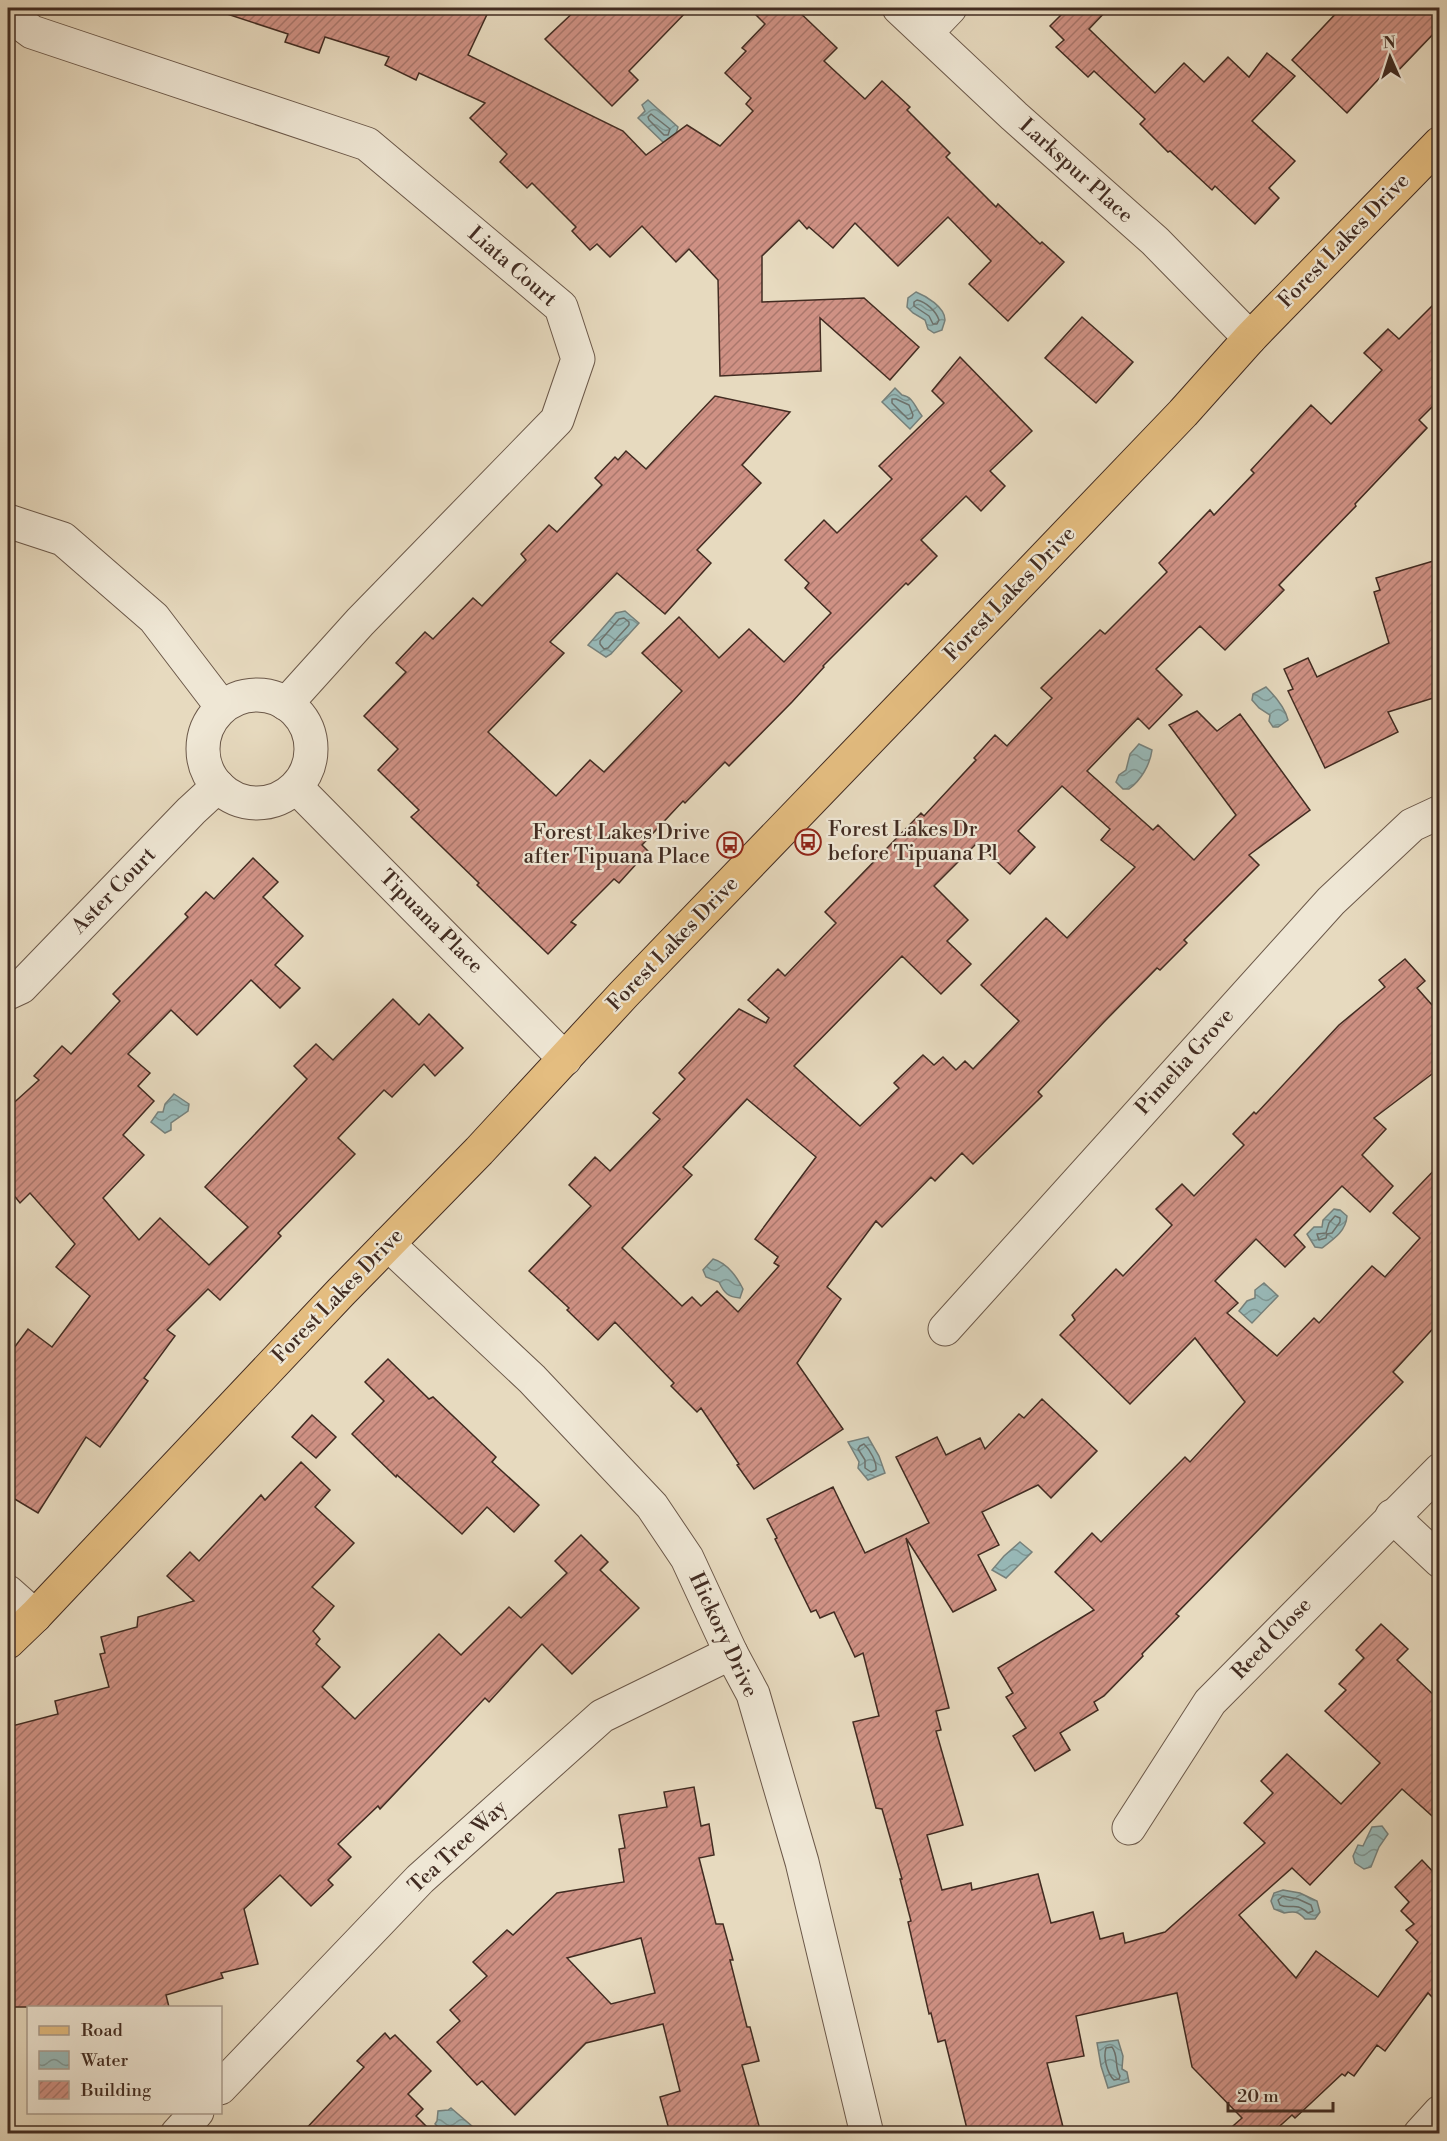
<svg xmlns="http://www.w3.org/2000/svg" width="1447" height="2141" font-family="'Libre Bodoni',serif">
	<style>
		.water { fill: url(#water-waves); stroke: #76817c; stroke-width: 1.5 }
		.lines { fill: none; stroke-linecap: round; stroke-linejoin: round }
		.shore { stroke: #6d726d; stroke-width: 1.5 }
		.building { fill: url(#building-hatch); stroke: #422c22; stroke-width: 1.5; fill-rule: evenodd }
		.minor-casing { stroke: #6b5849; stroke-width: 35 }
		.major-casing { stroke: #422c22; stroke-width: 35 }
		.minor { stroke: #efe7d5; stroke-width: 33 }
		.major { stroke: #e4bd80; stroke-width: 33 }
		.labels { text-anchor: middle; dominant-baseline: central; stroke-width: 4.5; stroke-linejoin: round; paint-order: stroke }
		.street-label { font-size: 21px; fill: #422c22; stroke: #efe7d5 }
		.poi-label { font-size: 21px; fill: #422c22; stroke: #efe7d5; text-anchor: start }
	</style>
	<defs>
		<pattern id="water-waves" width="16" height="10" patternUnits="userSpaceOnUse" patternTransform="scale(1.5)"><rect width="16" height="10" fill="#98b9b8"/><path d="M0 5q4-4 8 0t8 0" fill="none" stroke="#7e9795"/></pattern>
		<pattern id="building-hatch" width="6" height="6" patternUnits="userSpaceOnUse" patternTransform="scale(1.5)"><rect width="6" height="6" fill="#cf9184"/><path d="M-1 1l2-2M0 6l6-6M5 7l2-2" fill="none" stroke="#aa776c"/></pattern>
	</defs>
	<rect width="100%" height="100%" fill="#e7dabf"/>
	<filter id="stains"><feTurbulence type="fractalNoise" baseFrequency=".00333" numOctaves="4"/><feColorMatrix values="0 0 0 0 .2 0 0 0 0 .09 0 0 0 0 .02 0 0 0 .5 -.17"/></filter>
	<radialGradient id="worn" r=".72"><stop offset=".6" stop-color="#630" stop-opacity="0"/><stop offset="1" stop-color="#630" stop-opacity=".3"/></radialGradient>
	<g class="water">
		<path d="M648,100L678,127L675,137L666,145L638,118L645,111L642,105Z"/>
		<path d="M916,292C926,296 945,307 945,320C945,321 942,329 942,330L934,333L928,329L925,320L913,313L907,307L908,298Z"/>
		<path d="M895,388L902,395C914,397 915,408 922,416L910,429L882,402Z"/>
		<path d="M625,611L639,623L611,654L606,657L588,645L616,613Z"/>
		<path d="M1266,687C1275,696 1285,707 1288,720L1278,727H1273L1269,721L1270,715L1259,708L1252,700L1253,694Z"/>
		<path d="M1139,744L1152,750C1150,765 1141,780 1129,789H1123L1116,782L1119,775L1126,770L1130,754Z"/>
		<path d="M174,1094L189,1104L188,1111L171,1123V1130L165,1133L151,1122L158,1112H163L165,1104Z"/>
		<path d="M1334,1209L1340,1210L1347,1216C1346,1231 1334,1239 1322,1248L1315,1247L1307,1234L1314,1227H1322L1323,1220Z"/>
		<path d="M713,1259C727,1263 737,1277 743,1289L740,1298C728,1297 724,1293 719,1282L706,1277L703,1270Z"/>
		<path d="M1264,1283L1278,1296L1252,1323L1239,1311L1247,1301L1255,1298V1290Z"/>
		<path d="M868,1437L879,1456L885,1473L868,1480L858,1468L859,1462L848,1442Z"/>
		<path d="M1020,1542L1032,1552L1006,1578L992,1570L1004,1556Z"/>
		<path d="M1382,1826L1388,1834L1379,1847L1371,1867L1364,1869L1355,1863L1353,1856L1358,1845L1363,1846L1372,1827Z"/>
		<path d="M1283,1890L1300,1893L1317,1901L1320,1912L1315,1919H1305C1298,1911 1294,1911 1284,1913L1274,1909L1271,1901L1274,1893Z"/>
		<path d="M1118,2040L1123,2056L1122,2069L1127,2072L1129,2082L1108,2088L1101,2066L1097,2043Z"/>
		<path d="M451,2108L480,2133H444L435,2124L437,2121L438,2111L448,2110Z"/>
	</g>
	<g class="lines">
		<g class="shore">
			<path d="M651,114L670,129L668,135H664L649,120L648,117Z"/>
			<path d="M917,300C926,302 936,311 939,320L937,324H933L929,316L914,306V302Z"/>
			<path d="M892,399H896L909,405L913,415L912,418L908,419L892,403Z"/>
			<path d="M624,618L629,622V625L608,648L604,649L600,644V641L619,619Z"/>
			<path d="M1335,1216L1340,1218V1222L1332,1233L1327,1234L1326,1238L1319,1240L1317,1234L1326,1233L1329,1223Z"/>
			<path d="M864,1444C870,1450 877,1462 876,1470L871,1472L865,1468V1460L858,1449L860,1446Z"/>
			<path d="M1283,1896L1298,1899L1311,1905L1313,1911L1308,1913C1295,1901 1291,1910 1280,1905L1278,1900Z"/>
			<path d="M1112,2047C1119,2056 1114,2067 1120,2076L1119,2079L1114,2080C1107,2073 1103,2057 1106,2048Z"/>
		</g>
	</g>
	<g class="building">
		<path d="M225,8H490L468,55L623,131L646,155L687,125L720,146L753,111L746,104L751,98L725,73L746,51L742,48L765,24L749,8H795L837,48L824,61L865,99L882,81L910,107L907,110L950,153L946,157L996,207L998,204L1040,244L1042,242L1064,262L1008,321L969,284L991,261L948,217L898,266L855,223L833,248L809,227L807,229L799,220L762,256V302L864,298L919,347L890,380L820,318L821,371L720,376L718,280L689,249L676,262L642,226L610,257L597,244L590,250L572,231L576,227L532,183L527,188L500,162L507,154L470,118L485,103L419,73L416,80L385,65L389,57L325,37L319,53L285,42L288,34L224,13Z"/>
		<path d="M578,8H690L629,71L638,80L612,106L545,39Z"/>
		<path d="M1068,8H1109L1089,29L1155,93L1184,63L1204,82L1228,57L1249,77L1267,53L1295,76L1252,121L1295,161L1269,188L1279,198L1255,224L1215,186L1212,190L1170,151L1168,152L1140,124L1145,119L1094,71L1088,77L1056,47L1064,40L1050,26Z"/>
		<path d="M1341,8H1440V27L1394,75L1387,70L1347,113L1292,60Z"/>
		<path d="M1440,298V399L1419,420L1427,428L1355,504L1356,506L1279,585L1284,590L1225,650L1200,626L1156,669L1182,695L1149,729L1138,718L1087,771L1153,830L1158,825L1194,860L1236,815L1169,725L1197,711L1217,731L1240,714L1310,810L1249,855L1259,865L1184,940L1187,943L1160,970L1157,968L1104,1022L1038,1092L1042,1096L973,1164L962,1153L935,1181L931,1177L882,1227L876,1221L827,1287L841,1299L797,1363L843,1429L754,1489L737,1465L739,1464L701,1408L697,1412L671,1386L674,1383L615,1322L598,1340L567,1310L569,1308L529,1271L591,1206L569,1185L595,1157L610,1171L660,1119L653,1113L685,1079L679,1073L739,1009L766,1023L769,1018L748,1000L778,969L785,976L836,923L825,912L921,813L924,816L976,760L974,758L995,735L1007,746L1052,698L1041,688L1100,630L1105,634L1167,572L1159,563L1210,510L1214,515L1254,473L1251,470L1311,405L1331,424L1382,370L1364,353L1388,329L1399,339ZM1062,786L1110,829L1101,840L1135,867L1067,938L1046,918L981,985L1019,1021L973,1069L965,1061L956,1070L943,1057L934,1065L923,1055L894,1083L899,1088L860,1126L794,1066L902,956L941,994L971,964L947,941L968,920L934,886L977,843L1010,874L1035,847L1018,831ZM747,1099L816,1157L755,1239L778,1257L774,1263L779,1266L738,1312L717,1291L701,1306L692,1297L682,1306L622,1248L692,1175L683,1167Z"/>
		<path d="M1082,317L1133,362L1096,403L1045,358Z"/>
		<path d="M960,357L1032,431L990,471L1005,486L981,511L966,496L921,540L937,556L908,585L906,583L823,666L824,667L792,702L729,766L725,762L685,803L683,801L642,845L648,851L619,883L614,879L571,922L576,925L548,954L477,885L479,883L411,817L419,810L378,770L398,749L364,716L406,672L396,663L425,632L433,639L473,598L482,606L526,560L521,554L549,525L557,532L602,485L595,478L615,457L618,460L626,451L646,469L715,396L790,412L742,465L761,483L697,550L711,563L665,614L617,573L550,642L564,653L488,732L556,796L590,760L604,772L682,691L642,653L679,617L719,658L749,629L784,662L831,613L805,588L809,583L785,560L824,520L837,533L892,479L879,466L944,403L932,391Z"/>
		<path d="M1440,559V696L1388,712L1398,732L1325,768L1288,691L1293,689L1284,669L1308,658L1317,677L1389,643L1374,592L1380,590L1376,578Z"/>
		<path d="M253,858L278,882L263,897L303,936L275,965L300,988L280,1008L251,980L197,1035L171,1010L128,1054L150,1073L138,1086L154,1101L123,1135L144,1155L103,1198L139,1240L160,1218L209,1265L248,1227L205,1187L307,1079L294,1066L316,1044L333,1060L393,999L419,1025L429,1014L463,1048L435,1076L424,1064L392,1097L384,1090L338,1138L355,1154L278,1233L281,1236L220,1300L208,1289L167,1330L175,1336L144,1378L148,1381L100,1447L86,1437L38,1513L8,1495V1356L28,1329L52,1347L90,1296L56,1267L75,1244L30,1193L20,1203L8,1188V1108L39,1080L34,1076L62,1046L71,1054L120,1001L113,994L188,917L185,914L206,892L214,899Z"/>
		<path d="M1405,959L1425,981L1417,988L1440,1014V1068L1374,1118L1386,1129L1362,1155L1393,1186L1370,1212L1342,1186L1294,1235L1305,1247L1285,1267L1256,1239L1215,1281L1238,1303L1227,1313L1277,1356L1314,1318L1319,1323L1372,1266L1385,1277L1420,1238L1393,1213L1440,1164V1321L1393,1372L1403,1382L1176,1614L1179,1616L1142,1654L1143,1656L1104,1696L1094,1702L1098,1710L1060,1733L1070,1750L1035,1771L1013,1736L1026,1728L1006,1697L1013,1693L998,1668L1094,1610L1055,1572L1092,1533L1101,1542L1185,1457L1190,1462L1245,1402L1195,1338L1130,1404L1060,1335L1075,1320L1072,1315L1116,1269L1123,1276L1172,1225L1156,1209L1182,1184L1194,1196L1244,1145L1233,1134L1254,1112L1256,1114L1339,1025L1385,987L1379,980Z"/>
		<path d="M388,1359L429,1399L433,1397L496,1457L492,1462L539,1505L514,1532L487,1507L462,1534L397,1475L396,1477L352,1434L384,1401L365,1382Z"/>
		<path d="M1042,1399L1097,1451L1051,1498L1038,1485L982,1512L999,1545L978,1555L996,1590L953,1612L906,1538L949,1708L936,1711L941,1730L936,1731L963,1825L927,1835L942,1890L971,1883L972,1890L1038,1874L1051,1923L1093,1912L1100,1939L1123,1933L1125,1943L1165,1932L1265,1843L1244,1823L1273,1793L1261,1781L1287,1754L1341,1804L1380,1763L1325,1711L1346,1690L1339,1684L1364,1658L1356,1650L1381,1624L1408,1649L1397,1660L1440,1701V1823L1402,1789L1310,1885L1292,1868L1239,1915L1296,1978L1316,1951L1378,1997L1418,1942L1406,1930L1414,1924L1401,1911L1409,1902L1395,1887L1422,1860L1436,1875L1440,1872V2005L1428,1993L1385,2051L1377,2045L1354,2076L1348,2072L1345,2076L1342,2074L1295,2118L1292,2115L1272,2133H1225L1242,2118L1192,2067L1177,1993L1076,2016L1084,2056L1047,2063L1063,2127L1035,2133H1029L1027,2127L1001,2133H968L945,2040L938,2042L931,2013L929,2014L908,1922L911,1921L900,1879H902L882,1809L876,1808L853,1722L879,1716L863,1653L855,1657L834,1612L820,1618L816,1610L811,1612L775,1539L777,1538L767,1519L833,1487L865,1553L929,1523L896,1457L937,1437L946,1455L980,1438L985,1449L1019,1414L1024,1418Z"/>
		<path d="M312,1415L336,1437L316,1458L292,1437Z"/>
		<path d="M301,1462L330,1490L315,1507L354,1543L312,1587L334,1606L313,1631L320,1639L316,1644L340,1667L322,1687L355,1719L439,1634L461,1655L509,1607L521,1618L567,1573L555,1561L581,1535L608,1562L600,1570L639,1608L572,1674L542,1644L489,1702L485,1698L380,1809L378,1806L338,1844L351,1857L328,1880L333,1885L311,1906L280,1875L244,1909L258,1964L221,1973L223,1978L166,1995L169,2007H8V1727L58,1714L55,1701L109,1687L100,1654L105,1653L101,1637L137,1627L138,1617L194,1601L167,1576L190,1552L199,1561L261,1495L265,1500Z"/>
		<path d="M694,1787L701,1826L709,1824L714,1855L699,1858L716,1924H723L733,1960H730L747,2027H750L759,2061L742,2065L761,2133H670L660,2097L680,2091L663,2024L586,2043L515,2115L482,2081L477,2085L437,2042L460,2021L450,2010L487,1976L473,1962L507,1930L513,1935L557,1893L624,1882L619,1849L625,1848L619,1815L667,1807L664,1792ZM641,1938L655,1993L611,2004L567,1958Z"/>
		<path d="M385,2033L390,2039L395,2035L431,2071L408,2094L423,2109L416,2116L433,2133H302L364,2067L357,2061Z"/>
	</g>
	<g class="lines">
		<g class="minor-casing">
			<g id="minor">
				<path d="M899,8L1014,116L1155,241L1250,338"/>
				<path d="M8,14L32,32L367,144L561,307L578,359L557,420L360,622L286,704"/>
				<path d="M926,33L950,8"/>
				<path d="M8,521L63,539L154,618L222,707"/>
				<circle cx="257" cy="749" r="54"/>
				<path d="M296,787L565,1059"/>
				<path d="M8,993L21,987L191,811L218,786"/>
				<path d="M388,1244L532,1379L652,1506L687,1558L731,1653L753,1694L802,1862L867,2134"/>
				<path d="M945,1329L1331,901L1412,825L1440,812"/>
				<path d="M1392,1516L1440,1561"/>
				<path d="M8,1592L35,1616"/>
				<path d="M1129,1828L1210,1702L1440,1470"/>
				<path d="M220,2088L420,1879L602,1716L731,1653"/>
				<path d="M177,2134L197,2112"/>
				<path d="M1420,2134L1440,2112"/>
			</g>
		</g>
		<g class="major-casing">
			<path id="major" d="M8,1642L35,1616L341,1292L479,1151L624,994L999,605L1183,413L1250,338L1440,143"/>
		</g>
		<use href="#minor" class="minor"/>
		<use href="#major" class="major"/>
	</g>
	<defs>
		<g id="bus-ring" transform="scale(1.35)"><circle r="9.5" fill="#efe7d5" stroke="#8f2418" stroke-width="1.5"/><path d="M-5-6H5V4H4V6H2V4H-2V6H-4V4H-5ZM-3.5-4V0h7V-4ZM-3.5 1.2v1.5H-2V1.2ZM2 1.2v1.5H3.5V1.2Z" fill="#8f2418"/></g>
	</defs>
	<g fill-rule="evenodd">
		<use href="#bus-ring" x="808" y="842"/>
		<use href="#bus-ring" x="730" y="845"/>
	</g>
	<g class="labels">
		<g class="street-label">
			<text transform="translate(1076 171) rotate(42)">Larkspur Place</text>
			<text transform="translate(1344 241) rotate(-46)">Forest Lakes Drive</text>
			<text transform="translate(512 267) rotate(41)">Liata Court</text>
			<text transform="translate(1010 594) rotate(-46)">Forest Lakes Drive</text>
			<text transform="translate(114 891) rotate(-46)">Aster Court</text>
			<text transform="translate(431 922) rotate(45)">Tipuana Place</text>
			<text transform="translate(673 944) rotate(-46)">Forest Lakes Drive</text>
			<text transform="translate(1185 1062) rotate(-48)">Pimelia Grove</text>
			<text transform="translate(338 1296) rotate(-46)">Forest Lakes Drive</text>
			<text transform="translate(723 1635) rotate(65)">Hickory Drive</text>
			<text transform="translate(1272 1639) rotate(-46)">Reed Close</text>
			<text transform="translate(458 1847) rotate(-43)">Tea Tree Way</text>
		</g>
		<g class="poi-label">
			<text x="828" y="830">Forest Lakes Dr<tspan x="828" dy="24">before Tipuana Pl</tspan></text>
			<text x="710" y="833" text-anchor="end">Forest Lakes Drive<tspan x="710" dy="24">after Tipuana Place</tspan></text>
		</g>
	</g>
	<rect width="1447" height="2141" fill="none" stroke="#e7dabf" stroke-width="30"/>
	<rect x="9" y="9" width="1429" height="2123" fill="none" stroke="#422c22" stroke-width="3"/>
	<rect x="15" y="15" width="1417" height="2111" fill="none" stroke="#422c22" stroke-width="1.5"/>
	<rect x="27" y="2006" width="195" height="108" fill="#efe7d5" stroke="#aa9c8d" stroke-width="1.5"/>
	<rect x="39" y="2026" width="30" height="9" fill="#e4bd80" stroke="#aa9c8d" stroke-width="1.5"/>
	<text x="81" y="2036" font-size="18" fill="#422c22">Road</text>
	<rect x="39" y="2051" width="30" height="18" fill="url(#water-waves)" stroke="#aa9c8d" stroke-width="1.5"/>
	<text x="81" y="2066" font-size="18" fill="#422c22">Water</text>
	<rect x="39" y="2081" width="30" height="18" fill="url(#building-hatch)" stroke="#aa9c8d" stroke-width="1.5"/>
	<text x="81" y="2096" font-size="18" fill="#422c22">Building</text>
	<g transform="translate(1390 57) rotate(357)" stroke="#efe7d5" stroke-width="4.5" paint-order="stroke">
	<path d="M0-4.5L10 22L0 15L-10 22Z" fill="#422c22"/>
	<text y="-9" font-size="16" font-weight="bold" text-anchor="middle" fill="#422c22">N</text>
	</g>
	<path d="M1228 2102v9h105v-9" fill="none" stroke="#422c22" stroke-width="3"/>
	<text x="1237" y="2102" font-size="18" fill="#422c22" stroke="#efe7d5" stroke-width="4.5" paint-order="stroke">20 m</text>
	<rect width="100%" height="100%" filter="url(#stains)"/>
	<rect width="100%" height="100%" fill="url(#worn)"/>
</svg>
